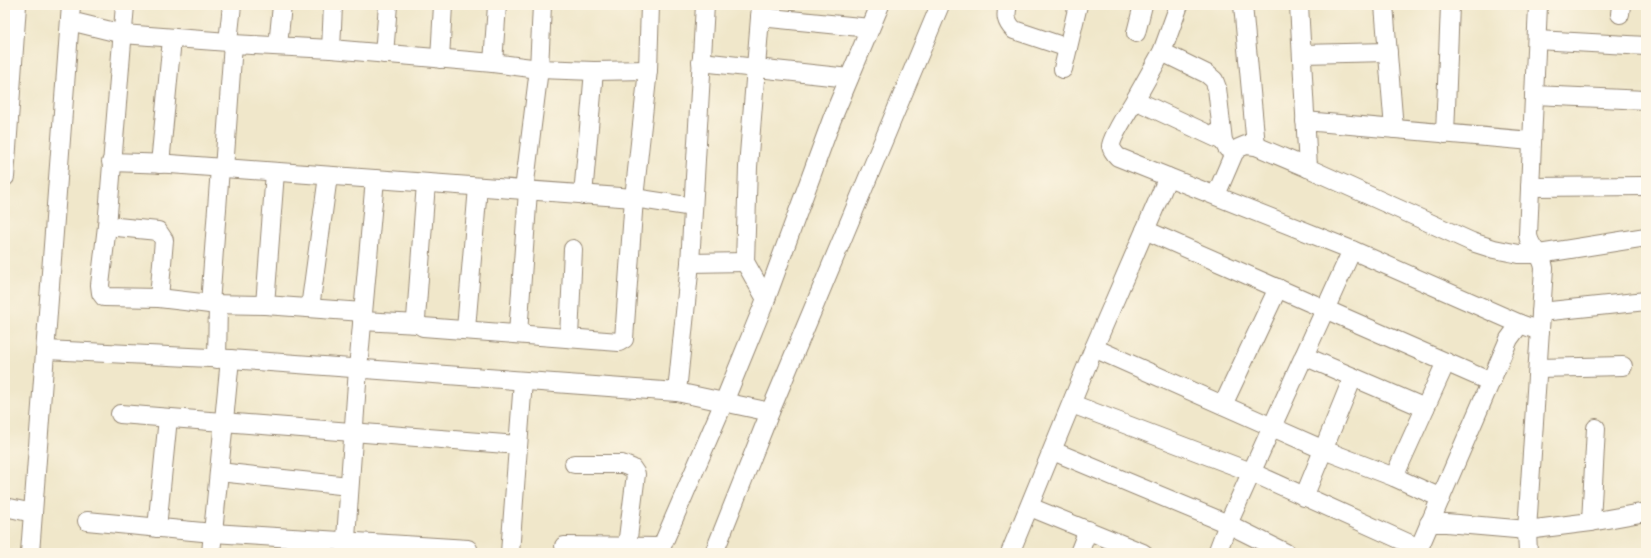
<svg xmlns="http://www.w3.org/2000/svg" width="1651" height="558" font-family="Dekko,sans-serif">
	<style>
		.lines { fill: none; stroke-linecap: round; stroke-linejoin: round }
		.minor-casing { stroke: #968874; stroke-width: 20 }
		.minor { stroke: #fff; stroke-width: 18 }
	</style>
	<rect width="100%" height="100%" fill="#fcf5e5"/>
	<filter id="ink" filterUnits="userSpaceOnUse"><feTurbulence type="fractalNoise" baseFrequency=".025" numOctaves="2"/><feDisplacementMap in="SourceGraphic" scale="8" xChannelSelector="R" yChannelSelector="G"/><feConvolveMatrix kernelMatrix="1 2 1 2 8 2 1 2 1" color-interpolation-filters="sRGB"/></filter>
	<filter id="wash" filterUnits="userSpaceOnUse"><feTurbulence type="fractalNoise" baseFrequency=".012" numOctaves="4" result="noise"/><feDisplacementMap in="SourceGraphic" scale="16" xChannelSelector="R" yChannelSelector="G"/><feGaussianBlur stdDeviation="0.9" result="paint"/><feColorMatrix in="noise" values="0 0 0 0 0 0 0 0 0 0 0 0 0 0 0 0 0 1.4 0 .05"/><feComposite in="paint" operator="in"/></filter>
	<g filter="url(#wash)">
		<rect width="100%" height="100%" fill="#f0e7ca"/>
	</g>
	<g filter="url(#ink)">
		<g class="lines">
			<g class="minor-casing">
				<g id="minor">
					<path d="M125,5L107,226L100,285L101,293L104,297L159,298L210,304L265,305L363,312"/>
					<path d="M761,5L748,167L745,262L766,299"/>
					<path d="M1008,5C1005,16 1006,22 1014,30L1068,48"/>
					<path d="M1179,5L1162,52L1135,100L1223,141"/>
					<path d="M1243,5L1256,146"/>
					<path d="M1299,5L1308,168"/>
					<path d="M1384,5L1394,129"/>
					<path d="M1620,14L1621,5"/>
					<path d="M760,17L870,28"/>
					<path d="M70,21L123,34L228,42L233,44L331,49L493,63L539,69L594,71L648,70"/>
					<path d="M1136,33L1143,5"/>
					<path d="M1537,40L1646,46"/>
					<path d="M228,42L232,5"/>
					<path d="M278,46L282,5"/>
					<path d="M331,49L333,5"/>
					<path d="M1162,52L1207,74L1214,80L1217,88L1223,141L1227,148"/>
					<path d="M384,54L388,5"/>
					<path d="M1302,54L1388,52"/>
					<path d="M440,59L443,5"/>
					<path d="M701,62L849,78"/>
					<path d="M493,63L497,5"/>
					<path d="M1063,69L1078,5"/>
					<path d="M1534,95L1646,100"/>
					<path d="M1135,100C1130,108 1111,138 1111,146C1112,151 1115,154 1118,157L1168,177"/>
					<path d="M1305,121L1532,141"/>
					<path d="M1445,134L1450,5"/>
					<path d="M111,162L170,164L634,198L693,207"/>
					<path d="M160,164L172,39"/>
					<path d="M224,169L233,44"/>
					<path d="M5,177L17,5"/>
					<path d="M426,183L416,319L418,324L423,327L619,342L624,339L634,198L648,70L650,5"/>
					<path d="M1530,187L1646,186"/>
					<path d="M524,190L539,69L542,5"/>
					<path d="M583,195L594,71"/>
					<path d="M1216,195L1234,153L1239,148L1246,145L1256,146L1308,168L1472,242L1494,249L1519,254H1539L1646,237"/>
					<path d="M107,226L158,231L164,240L159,298"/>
					<path d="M1145,230L1491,382"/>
					<path d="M690,263L745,262"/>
					<path d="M210,304L220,168"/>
					<path d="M265,305L275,172"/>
					<path d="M310,308L328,176"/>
					<path d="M1541,312L1646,301"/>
					<path d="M362,321L418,324"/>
					<path d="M466,329L478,187"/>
					<path d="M518,334L528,191"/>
					<path d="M569,337L573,249"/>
					<path d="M1094,348L1324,450L1394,477L1441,498"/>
					<path d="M46,350L230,359L677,392L770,412"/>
					<path d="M1304,356L1425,408"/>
					<path d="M217,359L218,304"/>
					<path d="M1538,368L1623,366"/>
					<path d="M677,392L690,263L705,5"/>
					<path d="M1072,404L1251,472L1419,548"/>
					<path d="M1223,405L1278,288"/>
					<path d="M120,414L518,445"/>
					<path d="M1053,451L1228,524L1286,553"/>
					<path d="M574,464H622L632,468L636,474L627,546"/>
					<path d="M219,472L349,486"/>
					<path d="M1394,477L1446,362"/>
					<path d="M1304,497L1353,377"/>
					<path d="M5,507L33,513"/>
					<path d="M1030,507L1143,553"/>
					<path d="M87,521L213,533L468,549"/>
					<path d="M1591,522L1596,428"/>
					<path d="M1429,523H1446L1527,530L1591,522L1646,512"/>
					<path d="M157,528L168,418"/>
					<path d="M564,546L661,547"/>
					<path d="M345,552L358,369L375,179"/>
					<path d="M30,553L71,5"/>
					<path d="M211,553L230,359"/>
					<path d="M510,553L523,381"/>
					<path d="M659,553L724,402L766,299L832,119L880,5"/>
					<path d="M714,553L770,412L940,5"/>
					<path d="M1010,553L1094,348L1168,177L1352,250L1520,324L1540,331"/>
					<path d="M1079,553L1088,530"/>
					<path d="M1217,553L1228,524L1352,250"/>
					<path d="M1417,553L1509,339L1520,324"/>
					<path d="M1528,553L1527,530L1544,268C1542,252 1530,250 1528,235L1538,5"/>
				</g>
			</g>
			<use href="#minor" class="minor"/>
		</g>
	</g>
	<rect width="1651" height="558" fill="none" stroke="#fcf5e5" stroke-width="20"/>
</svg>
